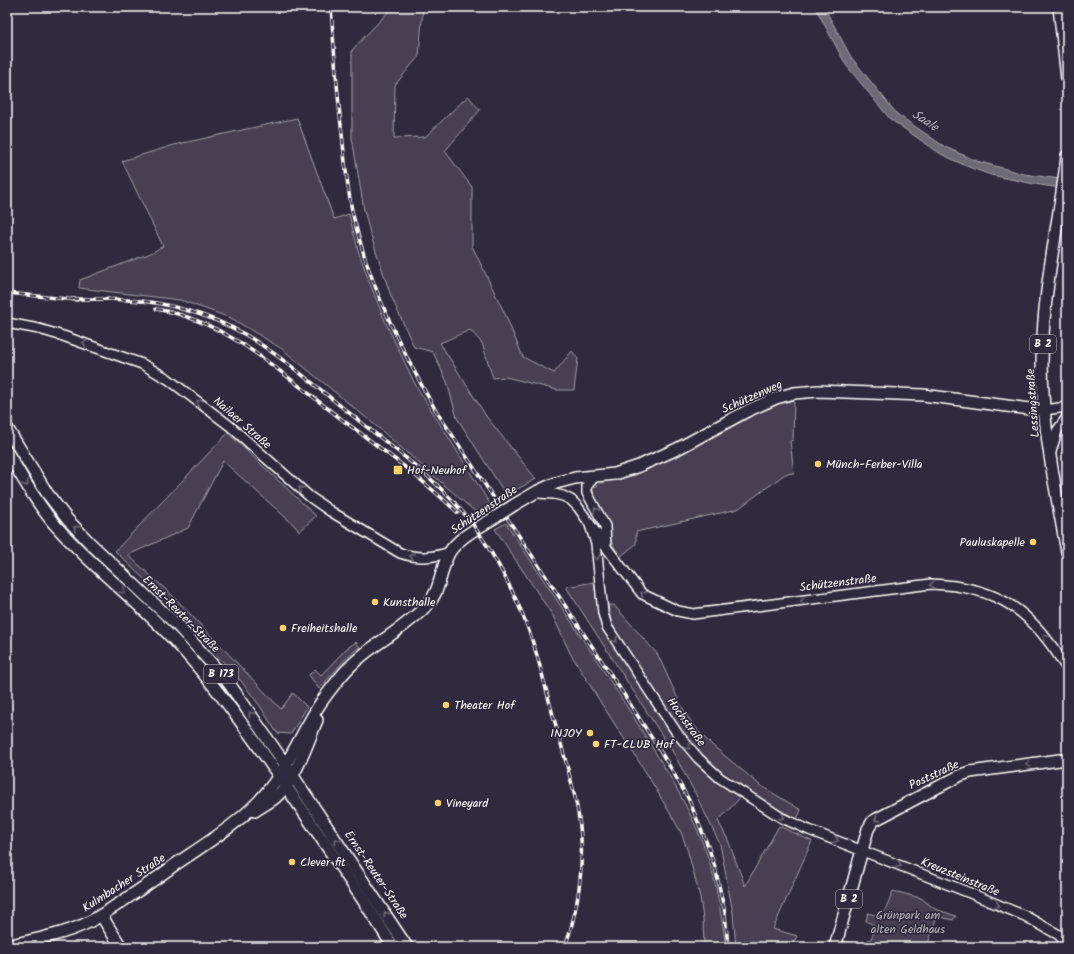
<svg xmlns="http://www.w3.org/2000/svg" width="1074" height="954" font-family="Kalam,sans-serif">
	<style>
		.green { fill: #464152; stroke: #a2a0a8 }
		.water { fill: #6d6a77; stroke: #a7a6ad }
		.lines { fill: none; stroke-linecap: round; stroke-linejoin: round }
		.minor-casing { stroke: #fff; stroke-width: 12 }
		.major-casing { stroke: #fff; stroke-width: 14 }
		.minor { stroke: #2f2a3d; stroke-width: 9 }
		.major { stroke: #2f2a3d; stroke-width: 11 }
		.rail-casing { stroke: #fff; stroke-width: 3.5 }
		.rail { stroke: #2f2a3d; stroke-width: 2; stroke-dasharray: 6; stroke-linecap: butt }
		.major-bridge-casing { stroke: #fff; stroke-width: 14; stroke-linecap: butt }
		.major-bridge { stroke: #2f2a3d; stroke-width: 11 }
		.oneway { stroke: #6d6a77 }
		.poi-dot { fill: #ffd166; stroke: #2f2a3d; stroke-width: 1.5 }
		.labels { text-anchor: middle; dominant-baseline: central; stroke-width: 3.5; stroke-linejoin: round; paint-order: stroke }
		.shield { fill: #2f2a3d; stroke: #c1bfc5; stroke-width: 1 }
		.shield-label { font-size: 11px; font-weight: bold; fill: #fff }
		.street-label { font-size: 12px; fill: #fff; stroke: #2f2a3d }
		.poi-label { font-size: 12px; fill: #fff; stroke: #2f2a3d; text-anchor: start }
		.park-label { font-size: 12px; fill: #b5b3ba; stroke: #2f2a3d }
		.water-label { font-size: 13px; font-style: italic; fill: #b6b4bb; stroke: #2f2a3d }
	</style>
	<rect width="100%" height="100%" fill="#2f2a3d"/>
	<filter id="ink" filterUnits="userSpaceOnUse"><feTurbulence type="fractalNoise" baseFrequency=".025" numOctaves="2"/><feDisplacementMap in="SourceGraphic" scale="8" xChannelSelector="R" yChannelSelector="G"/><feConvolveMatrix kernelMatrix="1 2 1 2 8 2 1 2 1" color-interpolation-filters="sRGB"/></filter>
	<g filter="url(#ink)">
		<g class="green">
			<path d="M390,7H423L419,56L395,85L394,138L425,137L468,96L480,110L445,151L472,187V246L505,314L523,357L554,373L572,351L578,359L574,390H557L506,377L493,378L482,343L470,330L440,343L486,416L536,479L506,495L457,418L447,382L433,352L414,347L391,296L370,233L364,210L352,138V50L390,10Z"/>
			<path d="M297,118L334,219L349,214L358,250L370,284L385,321L415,384L492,507L480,516L375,425L282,349L231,318L180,300L79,288L80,280L151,253L163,246L122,161L174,145Z"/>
			<path d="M794,400L793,440L790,441L794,473L785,474L738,509L636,532V544L620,557C609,539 593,509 593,488L605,481L636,475L772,405Z"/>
			<path d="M228,433L316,516L299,532L295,526L223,461L188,528L128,555L173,596L281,709L293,693L307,707L291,734L277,733L260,706L241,681L211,649L181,615L115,551Z"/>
			<path d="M506,523C547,586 590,649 631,713C658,757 687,800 705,849C716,878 720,909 725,940L724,947H704L703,919L700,897L688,852L681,832L647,774L603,706L570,653L553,616L495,529Z"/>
			<path d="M594,582L599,618L602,628L675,740L706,772L717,782L740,798L718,821L728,840L745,886L779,826L812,841L773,929L797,936L792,947H736L733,913L720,844L695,793L674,754L566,587Z"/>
			<path d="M608,605H614L658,655L679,701L688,717L699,732L712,745L761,786L801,810L797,819C768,805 734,785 710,764C689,746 675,721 660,699C646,677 631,657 618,635L611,621Z"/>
			<path d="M356,642L360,647L349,655L319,689L309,675L315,669L321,675L346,649Z"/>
			<path d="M893,891L921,898L935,909L956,916L953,920L937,916L927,947H841L843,941L859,944L871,939L876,926L866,921L868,913L882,917Z"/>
		</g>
		<path class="water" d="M815,7H824L851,57L897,114L945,147L977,161L1024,174L1067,180V189L1034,184L991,175L966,166L941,154L890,119L846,65Z"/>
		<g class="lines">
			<g class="minor-casing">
				<g id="minor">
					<path d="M7,323L39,329L63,336L142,364L168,379L230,426L310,497L330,511L400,553C418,559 432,558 450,552"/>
					<path d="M1044,410L1067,407"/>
					<path d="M1051,452L1057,431L1067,417"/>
					<path d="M595,476L587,486V493L605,526L606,547"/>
					<path d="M537,493L554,494L563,496L571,500L578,507L606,547L642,594L678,611L693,614L931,584C999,586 1033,612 1067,669"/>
					<path d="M590,525L596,544L603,613L607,627L677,733L698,758L720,778L782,818L809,830L970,893L1025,916L1059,935L1064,941L1066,947"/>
				</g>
			</g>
			<g class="major-casing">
				<g id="major">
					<path d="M1059,7L1067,79"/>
					<path d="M1067,156C1060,216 1046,275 1043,336C1038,408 1054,481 1067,552"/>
					<path d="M7,428L47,493L67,519L91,544L178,626L228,682L285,764L407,947"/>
					<path d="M7,452C22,477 37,504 56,526C96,571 146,607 185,652C231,704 270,763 309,820C337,862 367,904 393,947"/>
					<path d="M514,505L538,491L556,483L575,478L615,474L639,466L677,449L747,411L776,398L794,393L818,391L923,395L1030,409L1044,410"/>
					<path d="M255,811C262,806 270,802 276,797C296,779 307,744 317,720"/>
					<path d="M101,915L121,947"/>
					<path d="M7,946C33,940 61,935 85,924C96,919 107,911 117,905C136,892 155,880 173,866C205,844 247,819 270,788C288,765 300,737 315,712C323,698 333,686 343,674C367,646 402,632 427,605C441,591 440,570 449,553C459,536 482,526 497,516"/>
					<path d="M835,947L868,829L873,821L961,775L970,772L1067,759"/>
				</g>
			</g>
			<use href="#minor" class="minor"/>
			<use href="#major" class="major"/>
			<g class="rail-casing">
				<g id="rail">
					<path d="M331,7C334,49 337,92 342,134C345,161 347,188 353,215C369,284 400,348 435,409L625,696L669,765L689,800L708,846L715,867L725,913L728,947"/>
					<path d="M7,293L77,300"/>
					<path d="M72,299C108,299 147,298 182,309C204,315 227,324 246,335C286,359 321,391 357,419C404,457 454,491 486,544C506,576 524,613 535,649C543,675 549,703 557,729C566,764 579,802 581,838C583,875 577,912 565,947"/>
					<path d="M156,309C229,321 283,375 340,418C380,448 422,478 458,513"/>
				</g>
			</g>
			<use href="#rail" class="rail"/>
			<g class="major-bridge-casing">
				<path id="major-bridge" d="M497,516L514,505"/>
			</g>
			<use href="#major-bridge" class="major-bridge"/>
		</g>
		<defs><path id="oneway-chevron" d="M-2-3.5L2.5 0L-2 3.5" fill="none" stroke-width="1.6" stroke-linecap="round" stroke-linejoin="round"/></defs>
		<g class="oneway">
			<use href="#oneway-chevron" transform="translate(85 343) rotate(-160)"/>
			<use href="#oneway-chevron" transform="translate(199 402) rotate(-142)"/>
			<use href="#oneway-chevron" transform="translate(26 484) rotate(58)"/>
			<use href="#oneway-chevron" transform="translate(301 489) rotate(-140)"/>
			<use href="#oneway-chevron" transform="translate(596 510) rotate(-120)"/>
			<use href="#oneway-chevron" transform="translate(76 528) rotate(-134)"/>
			<use href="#oneway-chevron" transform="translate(412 556) rotate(-168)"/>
			<use href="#oneway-chevron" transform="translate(597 557) rotate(83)"/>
			<use href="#oneway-chevron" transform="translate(932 585) rotate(178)"/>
			<use href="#oneway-chevron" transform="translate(123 591) rotate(43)"/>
			<use href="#oneway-chevron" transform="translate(643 594) rotate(-144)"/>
			<use href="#oneway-chevron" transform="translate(803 601) rotate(173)"/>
			<use href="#oneway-chevron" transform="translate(1045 637) rotate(-130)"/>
			<use href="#oneway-chevron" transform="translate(615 640) rotate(56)"/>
			<use href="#oneway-chevron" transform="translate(251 714) rotate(-125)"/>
			<use href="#oneway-chevron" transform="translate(688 747) rotate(51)"/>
			<use href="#oneway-chevron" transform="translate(1028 764) rotate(171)"/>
			<use href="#oneway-chevron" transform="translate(782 817) rotate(28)"/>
			<use href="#oneway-chevron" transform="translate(877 819) rotate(147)"/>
			<use href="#oneway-chevron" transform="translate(836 840) rotate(21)"/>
			<use href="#oneway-chevron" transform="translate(337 841) rotate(-124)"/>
			<use href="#oneway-chevron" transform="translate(899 865) rotate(21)"/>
			<use href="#oneway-chevron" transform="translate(997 905) rotate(22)"/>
			<use href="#oneway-chevron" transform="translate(386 914) rotate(-124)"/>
		</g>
	</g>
	<g class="poi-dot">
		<circle cx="818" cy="464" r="4"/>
		<rect x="393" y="465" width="10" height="10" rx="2"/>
		<circle cx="1033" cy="542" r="4"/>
		<circle cx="375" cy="602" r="4"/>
		<circle cx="283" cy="628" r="4"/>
		<circle cx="446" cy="705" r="4"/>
		<circle cx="590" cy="733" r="4"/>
		<circle cx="596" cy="744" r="4"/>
		<circle cx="438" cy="803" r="4"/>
		<circle cx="292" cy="862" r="4"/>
	</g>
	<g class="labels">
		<g class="shield">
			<rect x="1030" y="335" width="26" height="18" rx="3"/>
			<rect x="204" y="665" width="34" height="18" rx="3"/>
			<rect x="836" y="890" width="26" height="18" rx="3"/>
		</g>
		<g class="shield-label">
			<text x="1043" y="344">B 2</text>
			<text x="221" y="674">B 173</text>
			<text x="849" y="899">B 2</text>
		</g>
		<g class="street-label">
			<text transform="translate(752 397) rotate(-24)">Schützenweg</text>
			<text transform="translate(1033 403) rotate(-94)">Lessingstraße</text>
			<text transform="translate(242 423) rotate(41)">Nailaer Straße</text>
			<text transform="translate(484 510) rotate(-34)">Schützenstraße</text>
			<text transform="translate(838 583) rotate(-7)">Schützenstraße</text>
			<text transform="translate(181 614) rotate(45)">Ernst-Reuter-Straße</text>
			<text transform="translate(686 722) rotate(54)">Hochstraße</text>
			<text transform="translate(934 775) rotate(-25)">Poststraße</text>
			<text transform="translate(376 875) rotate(56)">Ernst-Reuter-Straße</text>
			<text transform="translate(960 877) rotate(22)">Kreuzsteinstraße</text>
			<text transform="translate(124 883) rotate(-33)">Kulmbacher Straße</text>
		</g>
		<g class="poi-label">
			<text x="826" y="464">Münch-Ferber-Villa</text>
			<text x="407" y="470">Hof-Neuhof</text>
			<text x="1025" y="542" text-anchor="end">Pauluskapelle</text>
			<text x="383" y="602">Kunsthalle</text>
			<text x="291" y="628">Freiheitshalle</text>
			<text x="454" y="705">Theater Hof</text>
			<text x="582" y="733" text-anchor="end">INJOY</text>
			<text x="604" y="744">FT-CLUB Hof</text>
			<text x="446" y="803">Vineyard</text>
			<text x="300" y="862">Clever fit</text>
		</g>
		<g class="park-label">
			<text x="908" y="915">Grünpark am<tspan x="908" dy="14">alten Geldhaus</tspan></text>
		</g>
		<g class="water-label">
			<text transform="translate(925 121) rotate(33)">Saale</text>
		</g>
	</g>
	<rect width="1074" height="954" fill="none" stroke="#2f2a3d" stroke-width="24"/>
	<rect x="12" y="12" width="1050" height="930" fill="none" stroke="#fff" stroke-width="1.5" filter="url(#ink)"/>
</svg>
